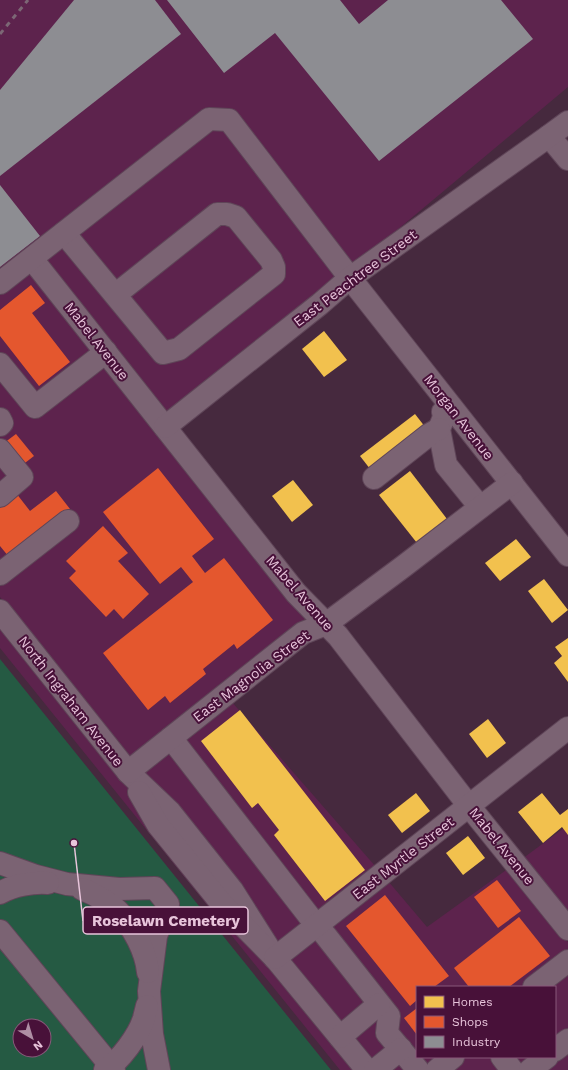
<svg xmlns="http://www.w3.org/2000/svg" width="568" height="1070" font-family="'Work Sans',sans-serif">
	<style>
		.built { fill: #5d234d }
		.green { fill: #255a43; fill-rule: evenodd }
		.homes { fill: #f2c14e }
		.shops { fill: #e4572e }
		.industry { fill: #8d8d92 }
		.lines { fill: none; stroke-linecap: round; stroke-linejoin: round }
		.minor-casing { stroke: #5f4558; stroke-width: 24 }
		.minor { stroke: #7b6373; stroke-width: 22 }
		.rail { stroke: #7c6775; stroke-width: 3; stroke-dasharray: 5 5; stroke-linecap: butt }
		.labels { text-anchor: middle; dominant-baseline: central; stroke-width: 4; stroke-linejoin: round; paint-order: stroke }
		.street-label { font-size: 14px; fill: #e8c5db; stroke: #481139 }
		.leader { fill: none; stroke: #e8c5db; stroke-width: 1.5 }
		.callout-dot { fill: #e8c5db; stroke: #481139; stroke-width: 1.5 }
		.callout { fill: #481139; stroke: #e8c5db; stroke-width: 1.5 }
		.callout-label { font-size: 15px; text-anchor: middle; font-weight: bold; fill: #e8c5db }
	</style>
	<rect width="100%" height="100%" fill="#46293e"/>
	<g class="built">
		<path d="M0,0H568V87L372,251L166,415L32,246L0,271Z"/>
		<path d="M31,271L309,619L128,759L0,597V295Z"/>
		<path d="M0,624L121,777L152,830L269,963L356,1070H340L0,648Z"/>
		<path d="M231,701L376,867L277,945L141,773Z"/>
		<path d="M568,825V915L522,859Z"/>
		<path d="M509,868L568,942V1029L555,1039V987H417V1057H532L515,1070H377L288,960L388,881L427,927Z"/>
		<path d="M568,1052V1070H545Z"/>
	</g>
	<path class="green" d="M0,659L331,1070H0ZM20,1026H44V1050H20Z"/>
	<g class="homes">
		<path d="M324,331L347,360L324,377L302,349Z"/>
		<path d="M415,414L429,432L374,474L360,456Z"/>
		<path d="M410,471L447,519L417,543L379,495Z"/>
		<path d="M293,480L313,505L292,522L272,496Z"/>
		<path d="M516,539L531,557L500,581L485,563Z"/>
		<path d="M544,579L568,610L552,623L528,591Z"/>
		<path d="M568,638V682L554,663L562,656L555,647Z"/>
		<path d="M240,710L365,870L325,901L274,835L279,830L258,803L252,808L201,741Z"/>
		<path d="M488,719L506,743L487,758L469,734Z"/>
		<path d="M416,793L430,811L402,833L388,815Z"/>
		<path d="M542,793L560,815L568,809V835L562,827L543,843L518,812Z"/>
		<path d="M468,836L485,858L463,875L446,853Z"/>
	</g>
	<g class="shops">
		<path d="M31,285L45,303L32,313L70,362L39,386L0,336V310Z"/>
		<path d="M16,434L34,456L21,466L4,443Z"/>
		<path d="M158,468L214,539L192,556L205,573L224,558L273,620L237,649L234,644L203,669L206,674L170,703L165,696L148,710L103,653L193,582L181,567L160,584L103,512Z"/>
		<path d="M56,491L70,509L9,557L0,546V505L16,493L30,511Z"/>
		<path d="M103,526L128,553L118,561L149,594L123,619L114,609L106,617L69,578L76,571L66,561Z"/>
		<path d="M497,880L521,911L498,928L474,897Z"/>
		<path d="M385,895L449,976L434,987H417V1000L410,1006L346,926Z"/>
		<path d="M519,917L550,956L509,987H469L454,968Z"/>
		<path d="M417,1008V1035L404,1018Z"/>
	</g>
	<g class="industry">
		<path d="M74,0H155L181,34L0,176V90Z"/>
		<path d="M167,0H340L359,24L388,0H501L533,39L379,161L275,33L224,73Z"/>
		<path d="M0,185L40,236L0,267Z"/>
	</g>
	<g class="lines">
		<g class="minor-casing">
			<g id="minor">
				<path d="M549,136L568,159"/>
				<path d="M64,233L163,353L179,349L274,274V267L271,260L236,217L227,214H217L115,295"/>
				<path d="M32,259L296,593L338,636L469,806L568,929"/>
				<path d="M0,283L209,119L229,120L350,278L568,555"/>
				<path d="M0,364L35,407L106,352"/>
				<path d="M451,407L443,412L444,417L439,429L446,465L480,507"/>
				<path d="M0,419L2,423L0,425"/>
				<path d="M165,427L320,304L350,278L549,136L568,122"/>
				<path d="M0,450L22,477L0,496"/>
				<path d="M374,478L430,434L439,429"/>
				<path d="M0,574L68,521"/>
				<path d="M0,611L128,772L170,812L232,890L275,958"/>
				<path d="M171,738L309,916L326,936L389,1016L387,1033L418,1070"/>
				<path d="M128,772L303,633L326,624L404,566L512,483"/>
				<path d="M139,792L158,825L222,904L275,958L367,1070"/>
				<path d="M0,863L36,876L67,884L119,889L155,888L168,904L156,936L149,991L152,1034L159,1070"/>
				<path d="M82,889C94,894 109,902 118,911C133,927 146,951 148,972"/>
				<path d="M0,893C13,885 33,882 48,883"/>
				<path d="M0,931L114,1070"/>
				<path d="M275,958L568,728"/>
				<path d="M534,987L568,961"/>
				<path d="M340,1037L379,1004"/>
				<path d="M555,1050L568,1040"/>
				<path d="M502,1057L512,1070"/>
				<path d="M105,1070C120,1061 139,1035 144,1018C145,1014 146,1010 147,1006"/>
				<path d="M375,1070L401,1049"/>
				<path d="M437,1070L453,1057"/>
				<path d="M530,1070L547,1057"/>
			</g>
		</g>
		<use href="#minor" class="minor"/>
		<path class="rail" d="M0,34L28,0"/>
	</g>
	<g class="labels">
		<g class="street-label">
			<text transform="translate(355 278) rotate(-37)">East Peachtree Street</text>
			<text transform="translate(97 341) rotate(52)">Mabel Avenue</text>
			<text transform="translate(459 417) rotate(52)">Morgan Avenue</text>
			<text transform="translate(300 593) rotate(49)">Mabel Avenue</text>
			<text transform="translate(251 676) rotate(-37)">East Magnolia Street</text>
			<text transform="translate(71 701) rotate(52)">North Ingraham Avenue</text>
			<text transform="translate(502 846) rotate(51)">Mabel Avenue</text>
			<text transform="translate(403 858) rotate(-38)">East Myrtle Street</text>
		</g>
	</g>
	<path class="leader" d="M74 843L83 921"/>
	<circle class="callout-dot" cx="74" cy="843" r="4"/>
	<rect class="callout" x="83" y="907" width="165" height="27" rx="4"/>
	<g class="callout-label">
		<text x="166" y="926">Roselawn Cemetery</text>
	</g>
	<rect x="416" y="986" width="140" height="72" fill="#481139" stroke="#88597a"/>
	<rect x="424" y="996" width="20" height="12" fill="#f2c14e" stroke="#88597a"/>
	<text x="452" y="1006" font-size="12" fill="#e8c5db">Homes</text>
	<rect x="424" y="1016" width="20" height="12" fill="#e4572e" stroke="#88597a"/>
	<text x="452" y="1026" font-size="12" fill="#e8c5db">Shops</text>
	<rect x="424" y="1036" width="20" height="12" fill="#8d8d92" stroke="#88597a"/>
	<text x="452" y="1046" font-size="12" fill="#e8c5db">Industry</text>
	<g transform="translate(32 1038) rotate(142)"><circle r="19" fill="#481139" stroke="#88597a"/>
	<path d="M0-3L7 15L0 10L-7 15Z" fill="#af8ea4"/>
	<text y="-6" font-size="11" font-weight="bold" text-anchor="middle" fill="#e8c5db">N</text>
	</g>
</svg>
